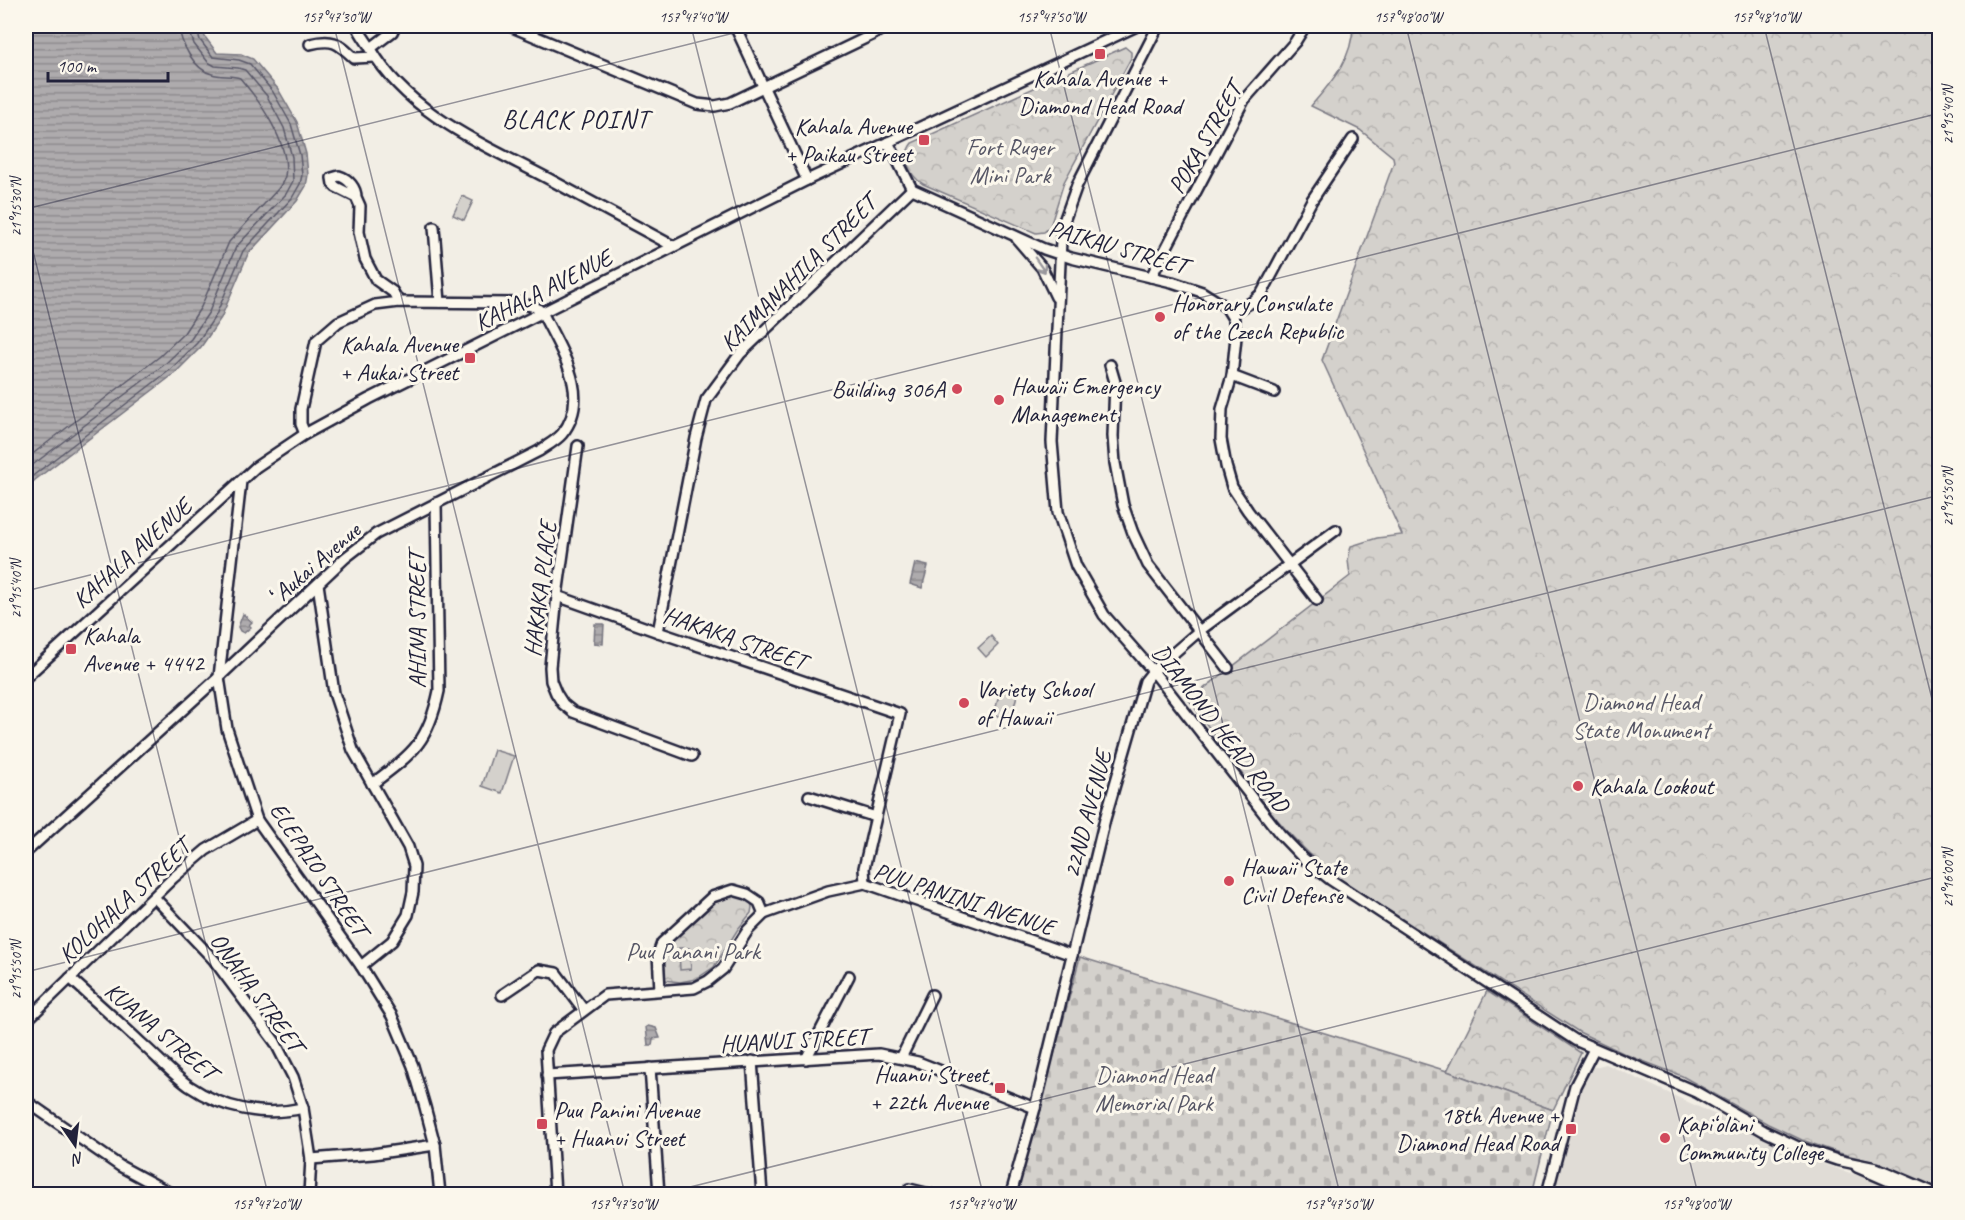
<svg xmlns="http://www.w3.org/2000/svg" width="1965" height="1220" font-family="Caveat,sans-serif">
	<style>
		.built { fill: #e0dcd6 }
		.forest { fill: url(#forest-crowns); stroke: #7b7a84; stroke-width: 1.5 }
		.cemetery { fill: url(#cemetery-stones); stroke: #7b7a84; stroke-width: 1.5 }
		.pitch { fill: #d4d1cc; stroke: #7b7a84; stroke-width: 1.5 }
		.water { fill: url(#water-rules); stroke: #76747f; stroke-width: 1.5 }
		.lines { fill: none; stroke-linecap: round; stroke-linejoin: round }
		.shore { stroke: #5a5969; stroke-width: 1.5 }
		.minor-casing { stroke: #22223b; stroke-width: 14 }
		.minor { stroke: #fbf7ec; stroke-width: 9 }
		.oneway { stroke: #99979c }
		.ticks { fill: none; stroke: #22223b; stroke-width: 1.5; stroke-opacity: 0.45 }
		.poi-dot { fill: #d1495b; stroke: #fbf7ec; stroke-width: 2 }
		.labels { text-anchor: middle; dominant-baseline: central; stroke-width: 6; stroke-linejoin: round; paint-order: stroke }
		.poi-label { font-size: 24px; fill: #22223b; stroke: #fbf7ec; text-anchor: start }
		.street-label { font-size: 24px; fill: #22223b; stroke: #fbf7ec }
		.park-label { font-size: 24px; fill: #575766; stroke: #fbf7ec }
		.neighbourhood-label { font-size: 26px; letter-spacing: 1.5px; fill: #22223b; stroke: #fbf7ec }
		.neatline { fill: none; stroke: #22223b; stroke-width: 2 }
		.ticks-label { font-size: 15px; text-anchor: middle; fill: #22223b }
	</style>
	<defs>
		<pattern id="forest-crowns" width="20" height="18" patternUnits="userSpaceOnUse" patternTransform="scale(1.5)"><rect width="20" height="18" fill="#d4d1cc"/><path d="M2 6a3 3 0 1 1 6 0M12 15a3 3 0 1 1 6 0" fill="none" stroke="#b6b3b0"/></pattern>
		<pattern id="cemetery-stones" width="16" height="16" patternUnits="userSpaceOnUse" patternTransform="scale(1.5)"><rect width="16" height="16" fill="#d4d1cc"/><path d="M2 7V4a2 2 0 0 1 4 0v3zM10 15v-3a2 2 0 0 1 4 0v3z" fill="#b6b3b0"/></pattern>
		<pattern id="water-rules" width="6" height="5" patternUnits="userSpaceOnUse" patternTransform="scale(1.5)"><rect width="6" height="5" fill="#aeabad"/><path d="M0 2.5h6" fill="none" stroke="#8d8b8e"/></pattern>
	</defs>
	<rect width="100%" height="100%" fill="#f2eee5"/>
	<filter id="ink" filterUnits="userSpaceOnUse"><feTurbulence type="fractalNoise" baseFrequency=".0167" numOctaves="2"/><feDisplacementMap in="SourceGraphic" scale="12" xChannelSelector="R" yChannelSelector="G"/><feConvolveMatrix kernelMatrix="1 2 1 2 8 2 1 2 1" color-interpolation-filters="sRGB"/></filter>
	<g filter="url(#ink)">
		<path class="built" d="M1606,1064L1817,1162L1877,1182L1901,1194H1549L1575,1090L1587,1069Z"/>
		<g class="forest">
			<path d="M1353,26H1939V1191L1892,1168L1874,1162L1839,1153L1802,1140L1768,1124L1682,1076L1627,1055L1579,1032L1344,882C1279,837 1235,762 1189,700L1350,576L1348,560L1351,546L1377,538L1402,535L1322,360L1394,162L1393,157L1360,130L1311,106C1332,81 1352,60 1353,26Z"/>
			<path d="M1125,47L1131,52V58L1064,182L1050,227L1044,232L1036,233L923,184C909,175 901,157 912,143Z"/>
			<path d="M728,895L747,898L751,902L752,907L751,913L738,929L714,967L696,979L680,982L664,980L662,975L661,964L664,945L716,899Z"/>
			<path d="M1487,991L1581,1053L1553,1110L1447,1071Z"/>
		</g>
		<path class="cemetery" d="M1080,957L1447,1071L1553,1110L1532,1194H1017Z"/>
		<g class="pitch">
			<path d="M462,196L473,201L464,220L453,215Z"/>
			<path d="M991,636L998,645L986,657L978,648Z"/>
			<path d="M1000,691L1017,695L1011,719L994,715Z"/>
			<path d="M494,750L514,756L502,793L482,786Z"/>
			<path d="M679,948H689L691,969L680,970Z"/>
		</g>
		<g class="water">
			<path d="M26,26H201L205,37L217,53L241,54L253,59L278,89L297,122L306,154L308,175L306,186L297,201L248,254L221,318L201,347L174,374L35,480L26,489Z"/>
			<path d="M915,563L928,566L922,588L910,584Z"/>
			<path d="M243,614L252,622L249,625L251,627L244,633L240,631L238,627Z"/>
			<path d="M595,624H604L603,644L594,643Z"/>
			<path d="M648,1026L656,1028L660,1038L653,1039L652,1045H648L646,1027Z"/>
		</g>
		<g class="lines">
			<g class="shore">
				<path d="M26,459L159,357L184,333L201,307L229,242L278,189C281,185 284,180 285,176C291,145 259,100 240,78C231,75 221,77 212,74C194,70 180,42 179,26"/>
				<path d="M26,470L165,364L191,339L209,312L236,247L286,194L293,181L292,157L284,128L267,96L245,70L238,68L215,66L208,62L194,44L188,26"/>
				<path d="M26,481L170,370L197,343L216,315L243,251L292,198L300,184L302,175L300,155L291,124L273,92L250,64L239,60L213,57L200,40L196,26"/>
			</g>
			<g class="minor-casing">
				<g id="minor">
					<path d="M357,26C361,35 366,40 371,49C408,114 485,145 549,179C590,201 632,224 673,246"/>
					<path d="M510,26L697,104L715,106L730,103L872,35L887,26"/>
					<path d="M735,26L807,180"/>
					<path d="M1158,26L1077,185L1063,224L1061,240L1052,442L1058,512L1076,566L1104,615L1153,671L1280,834L1303,858L1331,880L1575,1040L1696,1092L1764,1131L1798,1147L1837,1160L1876,1168L1930,1191L1934,1194"/>
					<path d="M310,44C333,38 338,43 354,58L375,57"/>
					<path d="M371,48L392,32L395,26"/>
					<path d="M888,142L912,189L1044,249L1071,258L1172,282L1202,292L1226,307L1234,320L1236,337L1232,376L1222,409L1221,439L1226,466L1232,487L1248,511L1317,600"/>
					<path d="M356,197C356,188 349,179 339,176L332,178L333,184L336,187L356,197L360,206L359,232L365,259L376,280L393,292L399,302"/>
					<path d="M434,227L440,302"/>
					<path d="M1017,239L1042,268L1056,297"/>
					<path d="M1151,277L1244,100L1295,42L1305,26"/>
					<path d="M1231,314L1252,302L1262,293L1312,200L1353,139"/>
					<path d="M1110,365L1115,382L1113,436L1115,463L1123,505L1133,533L1148,565L1228,668"/>
					<path d="M1232,376L1274,392"/>
					<path d="M578,446L557,596L550,667L551,681L556,693L563,704L573,712L692,756"/>
					<path d="M241,481L219,677L227,729L257,820L361,966L392,1016L413,1066L425,1107L435,1145L440,1194"/>
					<path d="M318,584L334,693L353,750L408,847L414,866L413,892L408,915L392,941L361,966"/>
					<path d="M557,596L658,632L900,714L864,868L865,883"/>
					<path d="M658,632L696,438L706,400L740,354L912,189"/>
					<path d="M26,677L256,467L305,434L369,399L807,180L1137,26"/>
					<path d="M372,784C413,753 428,743 439,691L436,503"/>
					<path d="M809,796L876,817"/>
					<path d="M26,852L219,677L345,558L376,534L539,451C546,446 556,441 562,434C593,395 560,350 542,312L535,307L519,303L399,302L375,305L338,322L316,341L301,409V424L305,434"/>
					<path d="M154,897L214,960L275,1042L293,1077L303,1108L311,1159L309,1194"/>
					<path d="M70,978C94,1000 118,1021 141,1043C157,1057 172,1074 189,1086C223,1109 263,1117 303,1108"/>
					<path d="M660,990L658,954L662,943L712,897L733,890L747,894L759,902L764,914"/>
					<path d="M502,995L539,970L556,973L583,1009"/>
					<path d="M26,1021L173,878L206,850L257,820"/>
					<path d="M901,1058L932,995"/>
					<path d="M806,1059L849,976"/>
					<path d="M752,1061L762,1194"/>
					<path d="M650,1068L659,1194"/>
					<path d="M547,1075L879,1054L918,1062L1035,1108"/>
					<path d="M26,1101L120,1166L172,1194"/>
					<path d="M311,1159L373,1154L435,1145"/>
					<path d="M1857,1167L1919,1194"/>
					<path d="M909,1189L930,1194"/>
					<path d="M555,1194L546,1050L554,1033L605,995L694,988L708,981L723,969L748,930L764,914L828,891L865,883L1072,955"/>
					<path d="M1011,1194L1035,1108L1105,819L1145,681L1153,671L1199,631L1336,530"/>
					<path d="M1547,1194L1575,1086L1594,1049"/>
				</g>
			</g>
			<use href="#minor" class="minor"/>
		</g>
		<defs><path id="oneway-shaft" d="M-6 0H5M1.5-3L5.5 0L1.5 3" fill="none" stroke-width="1.6" stroke-linecap="round" stroke-linejoin="round" transform="scale(1.5)"/></defs>
		<use class="oneway" href="#oneway-shaft" transform="translate(1040 265) rotate(55)"/>
	</g>
	<path class="ticks" d="M334,26L625,1194M691,26L983,1194M1049,26L1340,1194M1406,26L1698,1194M1764,26L1940,731M26,209L762,26M26,223L268,1194M26,591L1940,113M26,972L1940,495M662,1194L1940,876"/>
	<g class="poi-dot">
		<rect x="1094" y="48" width="12" height="12" rx="3"/>
		<rect x="918" y="134" width="12" height="12" rx="3"/>
		<circle cx="1160" cy="317" r="6"/>
		<rect x="464" y="352" width="12" height="12" rx="3"/>
		<circle cx="957" cy="389" r="6"/>
		<circle cx="999" cy="400" r="6"/>
		<rect x="65" y="643" width="12" height="12" rx="3"/>
		<circle cx="964" cy="703" r="6"/>
		<circle cx="1578" cy="786" r="6"/>
		<circle cx="1229" cy="881" r="6"/>
		<rect x="994" y="1082" width="12" height="12" rx="3"/>
		<rect x="536" y="1118" width="12" height="12" rx="3"/>
		<rect x="1565" y="1123" width="12" height="12" rx="3"/>
		<circle cx="1665" cy="1138" r="6"/>
	</g>
	<g class="labels">
		<g class="poi-label">
			<text x="1100" y="78" text-anchor="middle">Kahala Avenue +<tspan x="1100" dy="28">Diamond Head Road</tspan></text>
			<text x="912" y="126" text-anchor="end">Kahala Avenue<tspan x="912" dy="28">+ Paikau Street</tspan></text>
			<text x="1172" y="303">Honorary Consulate<tspan x="1172" dy="28">of the Czech Republic</tspan></text>
			<text x="458" y="344" text-anchor="end">Kahala Avenue<tspan x="458" dy="28">+ Aukai Street</tspan></text>
			<text x="1011" y="386">Hawaii Emergency<tspan x="1011" dy="28">Management</tspan></text>
			<text x="945" y="389" text-anchor="end">Building 306A</text>
			<text x="83" y="635">Kahala<tspan x="83" dy="28">Avenue + 4442</tspan></text>
			<text x="976" y="689">Variety School<tspan x="976" dy="28">of Hawaii</tspan></text>
			<text x="1590" y="786">Kahala Lookout</text>
			<text x="1241" y="867">Hawaii State<tspan x="1241" dy="28">Civil Defense</tspan></text>
			<text x="988" y="1074" text-anchor="end">Huanui Street<tspan x="988" dy="28">+ 22th Avenue</tspan></text>
			<text x="554" y="1110">Puu Panini Avenue<tspan x="554" dy="28">+ Huanui Street</tspan></text>
			<text x="1559" y="1115" text-anchor="end">18th Avenue +<tspan x="1559" dy="28">Diamond Head Road</tspan></text>
			<text x="1677" y="1124">Kapi‘olani<tspan x="1677" dy="28">Community College</tspan></text>
		</g>
		<g class="street-label">
			<text transform="translate(1205 138) rotate(-60)">POKA STREET</text>
			<text transform="translate(1118 247) rotate(16)">PAIKAU STREET</text>
			<text transform="translate(798 273) rotate(-45)">KAIMANAHILA STREET</text>
			<text transform="translate(543 290) rotate(-27)">KAHALA AVENUE</text>
			<text transform="translate(132 553) rotate(-42)">KAHALA AVENUE</text>
			<text transform="translate(315 563) rotate(-41)">ʻAukai Avenue</text>
			<text transform="translate(540 589) rotate(-83)">HAKAKA PLACE</text>
			<text transform="translate(417 620) rotate(-90)">AHINA STREET</text>
			<text transform="translate(735 638) rotate(19)">HAKAKA STREET</text>
			<text transform="translate(1221 728) rotate(52)">DIAMOND HEAD ROAD</text>
			<text transform="translate(1087 814) rotate(-75)">22ND AVENUE</text>
			<text transform="translate(319 869) rotate(56)">ELEPAIO STREET</text>
			<text transform="translate(964 899) rotate(18)">PUU PANINI AVENUE</text>
			<text transform="translate(124 901) rotate(-43)">KOLOHALA STREET</text>
			<text transform="translate(257 992) rotate(54)">ONAHA STREET</text>
			<text transform="translate(161 1031) rotate(40)">KUANA STREET</text>
			<text transform="translate(794 1040) rotate(-3)">HUANUI STREET</text>
		</g>
		<g class="park-label">
			<text x="1010" y="147">Fort Ruger<tspan x="1010" dy="28">Mini Park</tspan></text>
			<text x="1641" y="702">Diamond Head<tspan x="1641" dy="28">State Monument</tspan></text>
			<text x="693" y="951">Puu Panani Park</text>
			<text x="1154" y="1075">Diamond Head<tspan x="1154" dy="28">Memorial Park</tspan></text>
		</g>
		<g class="neighbourhood-label">
			<text x="576" y="119">BLACK POINT</text>
		</g>
	</g>
	<rect width="1965" height="1220" fill="none" stroke="#fbf7ec" stroke-width="66"/>
	<g transform="translate(75 1145) rotate(166)" stroke="#fbf7ec" stroke-width="4.5" paint-order="stroke">
	<path d="M0-4.5L10 22L0 15L-10 22Z" fill="#22223b"/>
	<text y="-9" font-size="16" font-weight="bold" text-anchor="middle" fill="#22223b">N</text>
	</g>
	<path d="M48 72v9h120v-9" fill="none" stroke="#22223b" stroke-width="3"/>
	<text x="57" y="72" font-size="18" fill="#22223b" stroke="#fbf7ec" stroke-width="4.5" paint-order="stroke">100 m</text>
	<rect x="33" y="33" width="1899" height="1154" class="neatline"/>
	<g class="ticks-label">
		<text x="336" y="22">157°47'30"W</text>
		<text x="693" y="22">157°47'40"W</text>
		<text x="1051" y="22">157°47'50"W</text>
		<text x="1408" y="22">157°48'00"W</text>
		<text x="1766" y="22">157°48'10"W</text>
		<text transform="translate(1948 115) rotate(-90)" y="5">21°15'40"N</text>
		<text transform="translate(16 207) rotate(-90)" y="5">21°15'30"N</text>
		<text transform="translate(1948 497) rotate(-90)" y="5">21°15'50"N</text>
		<text transform="translate(16 589) rotate(-90)" y="5">21°15'40"N</text>
		<text transform="translate(1948 878) rotate(-90)" y="5">21°16'00"N</text>
		<text transform="translate(16 970) rotate(-90)" y="5">21°15'50"N</text>
		<text x="266" y="1209">157°47'20"W</text>
		<text x="623" y="1209">157°47'30"W</text>
		<text x="981" y="1209">157°47'40"W</text>
		<text x="1338" y="1209">157°47'50"W</text>
		<text x="1696" y="1209">157°48'00"W</text>
	</g>
</svg>
